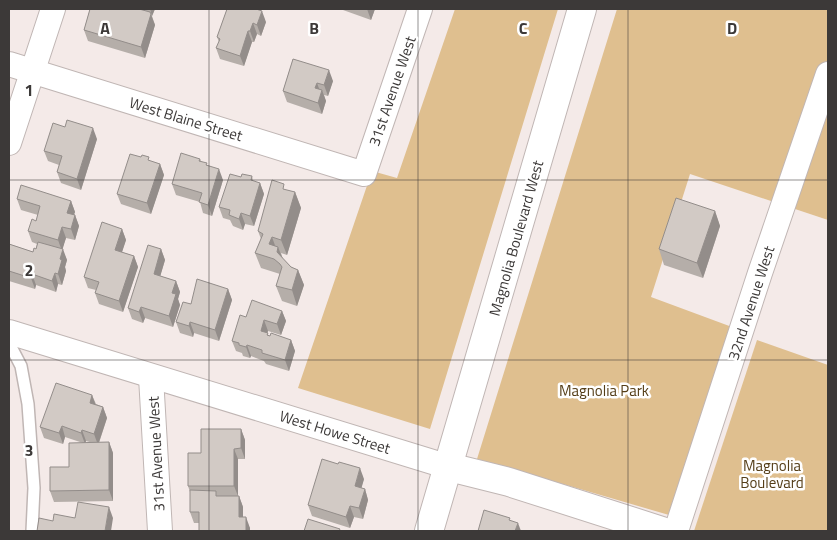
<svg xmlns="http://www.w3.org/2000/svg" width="837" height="540" font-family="'Titillium Web',sans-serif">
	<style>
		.green { fill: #dfbf8f }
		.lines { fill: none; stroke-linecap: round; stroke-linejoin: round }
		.service-casing { stroke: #c0b6b4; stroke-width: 14 }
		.minor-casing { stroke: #c0b6b4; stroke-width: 26 }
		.tertiary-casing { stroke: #c0b6b4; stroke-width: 30 }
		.secondary-casing { stroke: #c0b6b4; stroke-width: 30 }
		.service { stroke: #fff; stroke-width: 11 }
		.minor { stroke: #fff; stroke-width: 24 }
		.tertiary { stroke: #fff; stroke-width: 28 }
		.secondary { stroke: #fff; stroke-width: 28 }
		.wall { fill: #b5aea9; fill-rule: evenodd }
		.shaded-wall { fill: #938d8a }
		.building { fill: #d2cac5; stroke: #938d8a }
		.grid { fill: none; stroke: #3c3938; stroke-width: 1; stroke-opacity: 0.55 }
		.labels { text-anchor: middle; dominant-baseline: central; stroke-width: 5; stroke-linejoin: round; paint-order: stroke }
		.street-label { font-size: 15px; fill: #3c3938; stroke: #fff }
		.park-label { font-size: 15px; fill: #553e18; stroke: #fff }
		.grid-label { font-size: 16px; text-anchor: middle; font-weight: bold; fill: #3c3938; stroke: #fff; stroke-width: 5; stroke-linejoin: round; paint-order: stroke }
	</style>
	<rect width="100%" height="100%" fill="#f4eae8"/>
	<g class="green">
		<path d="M455,9H558L430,429L298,388L372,171L397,178Z"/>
		<path d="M617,9H828V220L690,174L651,297L732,327L669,515L477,459Z"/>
		<path d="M757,340L828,365V531H694Z"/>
	</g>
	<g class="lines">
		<g class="service-casing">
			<path id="service" d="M9,343L21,366L28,404L34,488L32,531"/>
		</g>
		<g class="minor-casing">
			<g id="minor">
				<path d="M9,64L364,174L420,9"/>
				<path d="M9,143L53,9"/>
				<path d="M9,332L449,467"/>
				<path d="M151,377L160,531"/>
				<path d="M676,531L760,273L828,74"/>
			</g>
		</g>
		<g class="tertiary-casing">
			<path id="tertiary" d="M449,467L509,482L662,531"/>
		</g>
		<g class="secondary-casing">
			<path id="secondary" d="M429,531L582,9"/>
		</g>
		<use href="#service" class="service"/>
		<use href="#minor" class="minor"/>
		<use href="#tertiary" class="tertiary"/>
		<use href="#secondary" class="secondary"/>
	</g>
	<g class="wall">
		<path d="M90,9H155L152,16L155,25L145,58L88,41L84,30Z"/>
		<path d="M227,9L266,22L261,36L257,34L254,42H252L244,66L220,59L216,48L219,42L217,37Z"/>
		<path d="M342,9H375L371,20L343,10Z"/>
		<path d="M293,59L333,81L328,96L324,95L326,101L322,114L287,102L283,91Z"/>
		<path d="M97,139L81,190L61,183L57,172L59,165L48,161L44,151Z"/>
		<path d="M200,159L201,161L208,166L223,180L212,216L203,213L200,202L176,195L172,184Z"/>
		<path d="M150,161L160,164L164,175L151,214L121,204L117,194Z"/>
		<path d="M252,176L253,181L260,183L264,194L254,226L245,224L243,230L233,226L230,220L223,218L219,207L241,177Z"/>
		<path d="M286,190L295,192L301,208L287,255L281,253L283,259L291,267L298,270L304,285L297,306L282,301L276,286L280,274L261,268L255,253L261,239L258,231Z"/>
		<path d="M17,199L71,201L75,212L74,214L75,215L79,226L75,240L66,238L62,249L67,260L65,267L66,271L62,285L58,284L56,292L36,285L35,289L9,281V244L33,252L36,249L37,244L32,242L28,231L36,221L38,215L21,210Z"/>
		<path d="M715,211L720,226L703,278L664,265L659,249Z"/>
		<path d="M122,229L126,240L122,252L134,256L138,267L123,312L99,304L95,293L96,290L88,288L84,277Z"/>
		<path d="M161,249L165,260L160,276L176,281L180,292L178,299L180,305L173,327L145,318L143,323L132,319L128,308Z"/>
		<path d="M228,289L232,300L219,341L194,333L193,337L180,333L176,322L191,304Z"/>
		<path d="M282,311L286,321L281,335L268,331L267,333L269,336L291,340L295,351L289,371L266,364L264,361L251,356L250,358L243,356L242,353L236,351L232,341L246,317Z"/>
		<path d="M92,395L96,404L103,407L107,418L99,443L109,442L113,453V501L54,502L50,491L69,467L83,443L65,437L63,444L44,438L40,427ZM86,441L93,443H85Z"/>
		<path d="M241,429L245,440V459H238V496H239L243,507V517L250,528V531H199V523H194L190,512V492L188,486L201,453Z"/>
		<path d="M364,479L361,488L365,489L368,500L363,519L354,517L350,528L312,516L308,505Z"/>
	</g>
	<g class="shaded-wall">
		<path d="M150,9H155L152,16Z"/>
		<path d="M367,9H375L371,20Z"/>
		<path d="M262,11L266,22L261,36L257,25Z"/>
		<path d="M150,12L155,25L145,58L141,47Z"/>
		<path d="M253,23L257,34L254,42L250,31Z"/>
		<path d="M248,31L252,42L244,66L240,56Z"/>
		<path d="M329,70L333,81L328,96L324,85Z"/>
		<path d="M317,83L321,94L315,88Z"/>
		<path d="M322,90L326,101L322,114L318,103Z"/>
		<path d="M93,128L97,139L81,190L77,179Z"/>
		<path d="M160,164L164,175L151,214L147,203Z"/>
		<path d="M219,169L223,180L212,216L208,205Z"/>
		<path d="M260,183L264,194L254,226L250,216Z"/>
		<path d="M295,192L301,208L287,255L281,240Z"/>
		<path d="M71,201L75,212L71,223L67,213Z"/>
		<path d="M715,211L720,226L703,278L697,263Z"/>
		<path d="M241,213L245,224L243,230L239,219Z"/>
		<path d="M75,215L79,226L75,240L71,229Z"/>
		<path d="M62,227L66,238L62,251L58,240Z"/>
		<path d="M122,229L126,240L119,261L115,250Z"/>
		<path d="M272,237L277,251L278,247L284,262L277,254L275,260L269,244Z"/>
		<path d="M63,249L67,260L65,267L66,271L62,285L58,274L60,259Z"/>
		<path d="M161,249L165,260L158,284L154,274Z"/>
		<path d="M134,256L138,267L123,312L119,301Z"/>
		<path d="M298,270L304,285L297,306L292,290Z"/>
		<path d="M55,273L58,284L56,292L52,281Z"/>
		<path d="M32,274L36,285L35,289L31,278Z"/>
		<path d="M176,281L180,292L178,299L180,305L173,327L169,316L172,293Z"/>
		<path d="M228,289L232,300L219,341L215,330Z"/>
		<path d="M141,307L145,318L143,323L139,312Z"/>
		<path d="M282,311L286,321L281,335L277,324Z"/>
		<path d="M264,320L268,331L264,342L261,331Z"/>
		<path d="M190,322L194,333L193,337L189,326Z"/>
		<path d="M291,340L295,351L289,371L285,360Z"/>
		<path d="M247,345L251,356L250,358L246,347Z"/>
		<path d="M92,395L96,406L90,403Z"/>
		<path d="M103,407L107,418L98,445L94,434Z"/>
		<path d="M62,426L65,437L63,444L59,433Z"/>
		<path d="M241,429L245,440V459L241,448Z"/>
		<path d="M82,430L86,441L85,444L81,433Z"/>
		<path d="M109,442L113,453V501L109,490Z"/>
		<path d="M234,449L238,459V496L234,486Z"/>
		<path d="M360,468L364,479L359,497L355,486Z"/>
		<path d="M365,489L368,500L363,519L359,508Z"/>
		<path d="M239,496L243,507V528L239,517Z"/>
		<path d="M350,506L354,517L350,528L346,517Z"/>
		<path d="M109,507L113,518L111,531H105Z"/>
		<path d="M246,517L250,528V531H246Z"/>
		<path d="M518,523L521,531H515Z"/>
	</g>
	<g class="building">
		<path d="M90,9H139L150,12L151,14L141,47L84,30Z"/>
		<path d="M227,9H256L262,11L257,25L253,23L250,31H248L240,56L216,48L220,39L217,37Z"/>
		<path d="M293,59L329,70L324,85L317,83L315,88L322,90L318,103L283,91Z"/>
		<path d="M67,120L93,128L77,179L57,172L62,156L44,151L53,123L65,127Z"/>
		<path d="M181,153L200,159L199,161L207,163L206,165L219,169L208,205L199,202L202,193L172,184Z"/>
		<path d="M130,154L141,157L142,155L149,157L148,160L160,164L147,203L117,194Z"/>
		<path d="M230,174L241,177L242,174L252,176L251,180L260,183L250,216L241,213L239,219L229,215L230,210L219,207Z"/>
		<path d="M272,180L284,184L283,189L295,192L281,240L272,237L269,244L278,247L277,252L291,267L298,270L292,290L276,286L282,267L280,264L274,259L255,253L263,234L258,231Z"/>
		<path d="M21,185L71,201L67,213L75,215L71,229L62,227L58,240L28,231L32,219L36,221L40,206L17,199Z"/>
		<path d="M676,198L715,211L697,263L659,249Z"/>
		<path d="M102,222L122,229L115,250L134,256L119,301L95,293L99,282L84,277Z"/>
		<path d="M38,242L63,249L60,259L62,260L58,274L55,273L52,281L32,274L31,278L9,271V244L33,252L34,248L36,249Z"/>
		<path d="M148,245L161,249L154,274L176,281L172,293L176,294L169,316L141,307L139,312L128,308Z"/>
		<path d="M197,279L228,289L215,330L190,322L189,326L176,322L183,302L191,304Z"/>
		<path d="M252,300L282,311L277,324L264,320L261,331L268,333L267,335L270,336L271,333L291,340L285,360L262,353V350L247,345L246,347L239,345V343L232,341L240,315L246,317Z"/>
		<path d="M56,383L92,395L90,403L103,407L94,434L82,430L81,433L62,426L59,433L40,427Z"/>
		<path d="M201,429H241V448L234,449V486H188V453H201Z"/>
		<path d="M109,442V490L50,491V467H69V443Z"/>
		<path d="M322,459L338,464L339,462L360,468L355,486L365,489L359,508L350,506L346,517L308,505Z"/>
		<path d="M190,490L216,491V496H239V517H246V531H199V512H190Z"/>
		<path d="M78,502L109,507L105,531H37L39,518L53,521L54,514L75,518Z"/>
		<path d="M484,510L510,518L509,520L518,523L515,531H478Z"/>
		<path d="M308,519L340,529L339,531H304Z"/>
	</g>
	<path class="grid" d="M209,9V531M418,9V531M628,9V531M9,180H828M9,360H828"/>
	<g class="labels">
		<g class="street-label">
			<text transform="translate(392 91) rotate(-71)">31st Avenue West</text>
			<text transform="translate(186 119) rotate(17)">West Blaine Street</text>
			<text transform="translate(516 238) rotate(-74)">Magnolia Boulevard West</text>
			<text transform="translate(751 303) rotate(-72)">32nd Avenue West</text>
			<text transform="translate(335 432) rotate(17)">West Howe Street</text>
			<text transform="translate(156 454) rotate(-93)">31st Avenue West</text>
		</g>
		<g class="park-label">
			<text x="604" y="390">Magnolia Park</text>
			<text x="772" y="465">Magnolia<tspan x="772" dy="17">Boulevard</tspan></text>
		</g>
	</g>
	<g class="grid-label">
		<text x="105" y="34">A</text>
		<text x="314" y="34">B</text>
		<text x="523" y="34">C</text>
		<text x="732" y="34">D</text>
		<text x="29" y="96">1</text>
		<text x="29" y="276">2</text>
		<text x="29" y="456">3</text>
	</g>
	<rect width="837" height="540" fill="none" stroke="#3c3938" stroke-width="20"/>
</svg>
